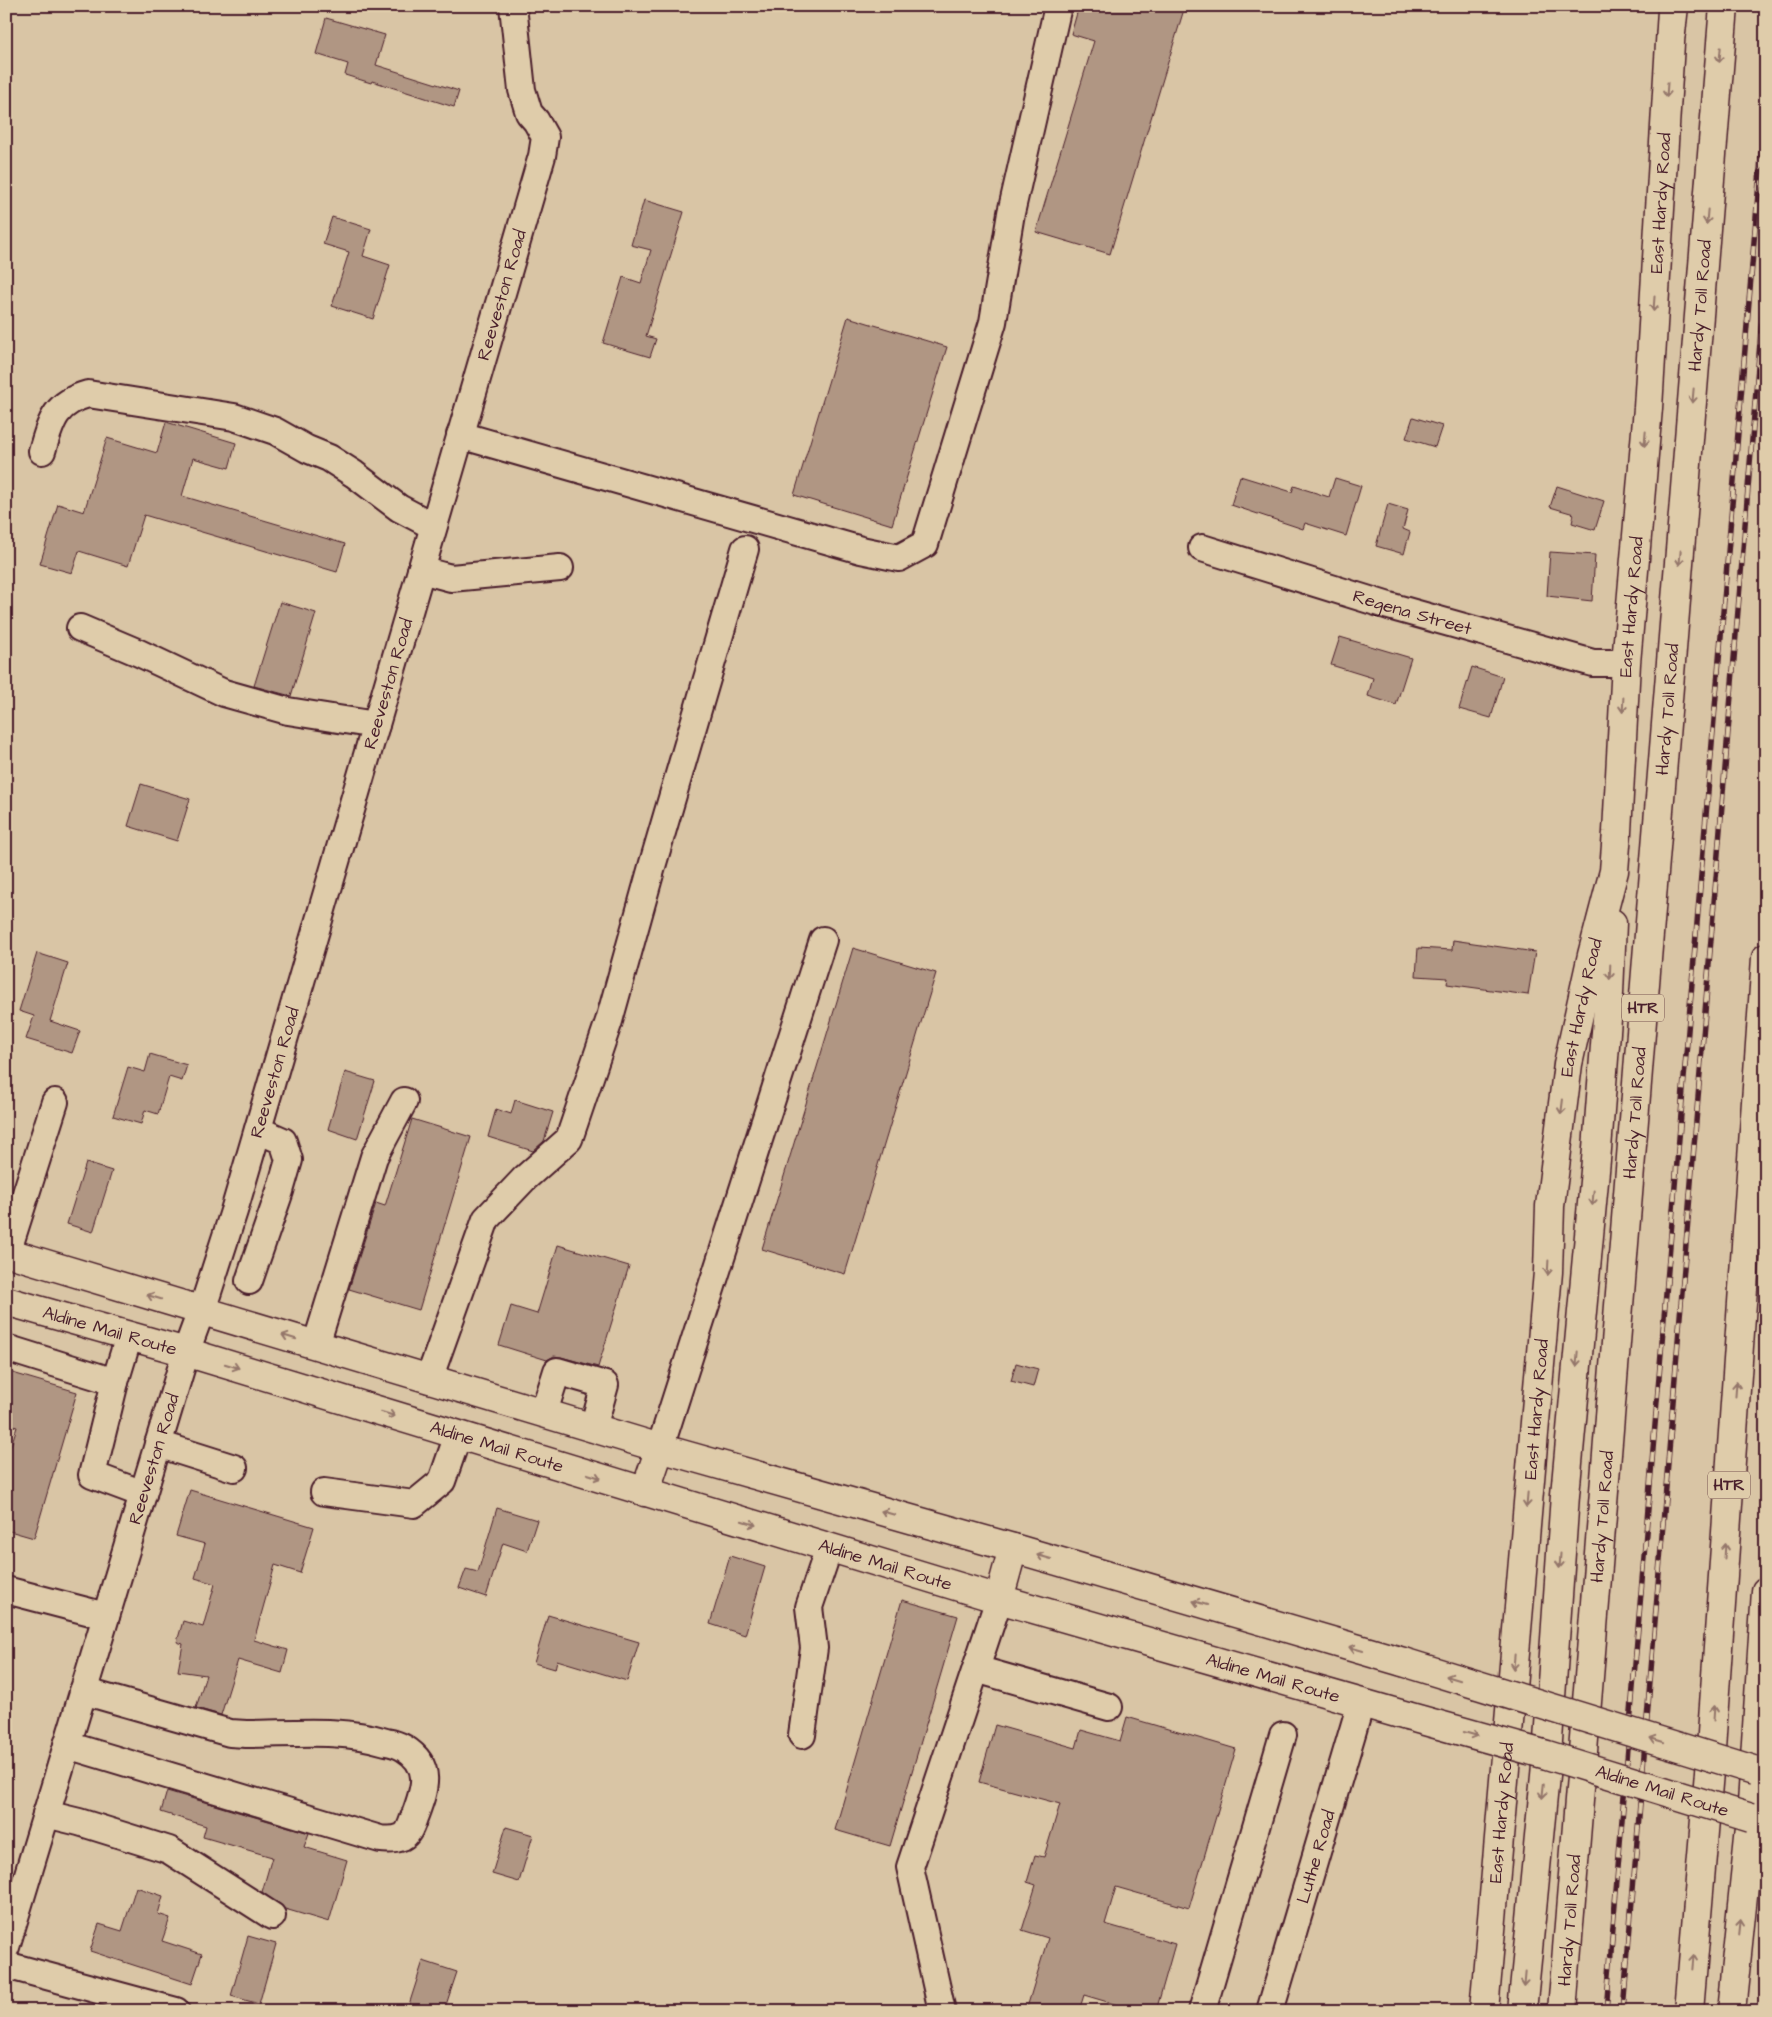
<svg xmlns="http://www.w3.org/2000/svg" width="1772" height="2017" font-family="'Architects Daughter',sans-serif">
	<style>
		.building { fill: #b09683; stroke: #4a1f2b }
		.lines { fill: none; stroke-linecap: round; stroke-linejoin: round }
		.minor-casing { stroke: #4a1f2b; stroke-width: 30 }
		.major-casing { stroke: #4a1f2b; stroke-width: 31 }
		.highway-casing { stroke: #4a1f2b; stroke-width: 31 }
		.minor { stroke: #dfccaa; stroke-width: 26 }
		.major { stroke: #dfccaa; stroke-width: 28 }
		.highway { stroke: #dfccaa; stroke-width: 28 }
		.rail-casing { stroke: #4a1f2b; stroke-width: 5.5 }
		.rail { stroke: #dfccaa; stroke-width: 4; stroke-dasharray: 11; stroke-linecap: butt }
		.major-bridge-casing { stroke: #4a1f2b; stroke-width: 31; stroke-linecap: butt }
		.major-bridge { stroke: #dfccaa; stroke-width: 28 }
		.oneway { stroke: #94766a }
		.labels { text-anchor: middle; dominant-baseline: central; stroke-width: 4; stroke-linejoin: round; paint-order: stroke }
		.shield { fill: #dfccaa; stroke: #775351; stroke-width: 1 }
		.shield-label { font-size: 16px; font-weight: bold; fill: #4a1f2b }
		.street-label { font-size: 18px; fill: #4a1f2b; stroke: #dfccaa }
	</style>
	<rect width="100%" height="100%" fill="#d9c5a5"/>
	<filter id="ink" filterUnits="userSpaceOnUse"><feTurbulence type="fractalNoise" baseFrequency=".02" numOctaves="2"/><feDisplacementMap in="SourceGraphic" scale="10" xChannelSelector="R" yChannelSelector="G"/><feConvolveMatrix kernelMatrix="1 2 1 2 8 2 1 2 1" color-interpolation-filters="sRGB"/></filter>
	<g filter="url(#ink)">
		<g class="building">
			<path d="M1079,6H1185L1110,254L1036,232L1094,41L1071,34Z"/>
			<path d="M326,18L385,35L376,65L459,91L454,107L372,81L371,83L345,75L348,64L316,54Z"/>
			<path d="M644,200L684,212L646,336L656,339L650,357L603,343L623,277L641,283L651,250L631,245Z"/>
			<path d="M332,217L371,229L363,256L390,265L373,319L332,306L349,252L323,244Z"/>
			<path d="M848,317L947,347L892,525L794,495Z"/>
			<path d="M1413,417L1442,426L1435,447L1406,438Z"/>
			<path d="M166,422L236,443L229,468L193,458L182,496L345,544L337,572L144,515L128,566L79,551L72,573L40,564L58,504L84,512L107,438L157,453Z"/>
			<path d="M1240,476L1292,492L1294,486L1329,497L1335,478L1361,486L1346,536L1305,523L1303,529L1231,505Z"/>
			<path d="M1557,486L1604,501L1595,530L1572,523L1574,514L1550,507Z"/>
			<path d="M1388,504L1408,510L1403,529L1410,532L1404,554L1376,546Z"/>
			<path d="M1550,552L1595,555L1592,601L1547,596Z"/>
			<path d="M280,602L316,613L291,696L254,686Z"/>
			<path d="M1340,637L1411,658L1396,705L1368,696L1373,678L1331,665Z"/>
			<path d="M1472,667L1503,677L1491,718L1459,709Z"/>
			<path d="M141,784L190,799L177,841L128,826Z"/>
			<path d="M1453,940L1535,952L1528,995L1447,984L1448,978L1416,976L1418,948L1452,950Z"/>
			<path d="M853,948L936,973L845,1274L762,1249Z"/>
			<path d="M37,953L68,963L50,1021L80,1031L72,1053L26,1039L34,1016L19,1011Z"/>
			<path d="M150,1054L187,1065L182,1081L169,1077L158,1114L145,1110L141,1124L113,1116L128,1067L145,1072Z"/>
			<path d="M345,1072L375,1081L357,1139L328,1129Z"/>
			<path d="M515,1100L553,1112L544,1141L533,1151L488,1137L496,1109L511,1114Z"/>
			<path d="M412,1119L471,1137L419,1310L349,1289L376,1203L385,1206Z"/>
			<path d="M86,1163L112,1171L93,1232L67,1224Z"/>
			<path d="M558,1245L629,1266L598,1367L561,1357L554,1356L547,1360L499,1345L511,1306L537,1314Z"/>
			<path d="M1016,1363L1038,1369L1033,1387L1011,1381Z"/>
			<path d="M6,1371L77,1392L34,1538L6,1530V1461L17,1427L6,1424Z"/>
			<path d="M190,1490L314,1527L300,1573L275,1565L254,1640L288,1650L282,1673L238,1660L221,1715L196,1708L206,1675L178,1671L183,1644L177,1642L183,1621L203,1627L215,1584L195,1578L205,1544L176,1536Z"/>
			<path d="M497,1508L537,1520L527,1551L503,1543L486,1597L459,1588L466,1569L478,1572Z"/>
			<path d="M730,1556L765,1567L745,1635L710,1624Z"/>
			<path d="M902,1600L958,1616L890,1846L835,1830Z"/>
			<path d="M548,1615L639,1642L627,1681L557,1660L555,1669L534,1663Z"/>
			<path d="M1127,1717L1236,1749L1189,1908L1116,1887L1105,1924L1175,1944L1156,2011H1138L1084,1995L1079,2011H1026L1048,1938L1022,1930L1036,1885L1027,1882L1035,1855L1044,1857L1060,1804L979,1782L995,1725L1076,1748L1081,1730L1120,1741Z"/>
			<path d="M167,1791L309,1833L304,1847L347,1860L329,1922L285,1909L262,1892L272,1857L203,1837L206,1826L161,1812Z"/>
			<path d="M506,1827L533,1835L519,1882L492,1874Z"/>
			<path d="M136,1887L163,1896L158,1914L170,1918L162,1941L202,1954L192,1984L90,1951L99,1924L122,1931Z"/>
			<path d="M248,1936L276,1944L259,2004L231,1996Z"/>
			<path d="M423,1961L457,1972L444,2011H407Z"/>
		</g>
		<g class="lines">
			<g class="minor-casing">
				<g id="minor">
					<path d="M460,435L861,550L899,558L925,544L993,322L1011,213L1058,6"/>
					<path d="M42,451C51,421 55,403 88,394L234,417L275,431L307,449L329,458L354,474L399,508L433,526"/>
					<path id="s1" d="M1202,548L1389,606L1593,663H1626"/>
					<path d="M421,570L451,578L560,568"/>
					<path d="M80,628L139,653L224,693L288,711L376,725"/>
					<path d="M7,1253L55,1102"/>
					<path d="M249,1281L280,1191L289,1160L283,1141L258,1130"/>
					<path d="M316,1345L374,1157L404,1101"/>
					<path d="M6,1348L115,1382L92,1475L143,1494"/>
					<path d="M429,1379L486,1219L524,1179L569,1139L609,1021L653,863L745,549"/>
					<path d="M115,1382L129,1336"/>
					<path d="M544,1412L557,1371L605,1385L593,1428"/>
					<path d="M158,1444L234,1468"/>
					<path d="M660,1448L823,940"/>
					<path d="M324,1492L414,1504L442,1481L458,1435"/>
					<path d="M6,1590L106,1616"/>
					<path d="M976,1669L1109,1707"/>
					<path d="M802,1735L814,1648L809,1607L829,1548"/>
					<path d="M67,1745L380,1839C387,1840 395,1840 402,1837C410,1833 412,1822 415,1815C425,1788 433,1766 404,1748C399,1745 392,1743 386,1742C341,1728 292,1734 246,1734L230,1733L83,1691"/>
					<path d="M46,1814L79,1822L169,1850L272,1916"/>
					<path id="s2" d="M6,1947L186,1352L207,1295L234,1211L542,156L545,137L536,121L529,113L522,90L513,6"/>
					<path d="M6,1965L176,2011"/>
					<path d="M942,2011L910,1867L999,1599"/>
					<path d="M1202,2011L1283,1735"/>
					<path id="s3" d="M1270,2011L1361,1703"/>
				</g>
			</g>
			<g class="major-casing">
				<g id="major">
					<path d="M6,1252L660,1448L1013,1548L1403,1662"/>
					<path id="s4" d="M6,1301L186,1352L999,1599L1407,1716"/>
					<path d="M645,1492L660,1448"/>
					<path d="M999,1599L1013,1548"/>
					<path id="s5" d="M1484,2011L1548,1272L1550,1206L1568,1064L1592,955L1614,871L1617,832L1626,663L1648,408L1672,10"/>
					<path d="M1522,2011L1547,1755L1565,1495L1597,1149L1609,993L1612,923"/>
					<path d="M1731,2011L1751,1818L1766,1591"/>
				</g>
			</g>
			<g class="highway-casing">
				<g id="highway">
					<path d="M1671,33L1674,6"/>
					<path id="s6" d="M1562,2011L1724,6"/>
					<path d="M1689,2011L1711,1748L1766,958"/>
				</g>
			</g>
			<use href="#minor" class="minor"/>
			<use href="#major" class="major"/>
			<use href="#highway" class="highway"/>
			<g class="rail-casing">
				<g id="rail">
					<path d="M1606,2011L1766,98"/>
					<path d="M1623,2011L1766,269"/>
				</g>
			</g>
			<use href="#rail" class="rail"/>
			<g class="major-bridge-casing">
				<g id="major-bridge">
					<path d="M1403,1662L1754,1770"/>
					<path id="s7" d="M1407,1716L1547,1755L1751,1818"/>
				</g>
			</g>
			<use href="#major-bridge" class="major-bridge"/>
		</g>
		<defs><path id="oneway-shaft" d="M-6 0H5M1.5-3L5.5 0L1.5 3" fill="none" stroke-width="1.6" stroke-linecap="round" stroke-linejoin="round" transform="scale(1.25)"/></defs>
		<g class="oneway">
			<use href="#oneway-shaft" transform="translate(1720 55) rotate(95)"/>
			<use href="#oneway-shaft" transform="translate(1667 90) rotate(94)"/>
			<use href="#oneway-shaft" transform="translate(1707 217) rotate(95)"/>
			<use href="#oneway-shaft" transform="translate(1654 304) rotate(94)"/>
			<use href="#oneway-shaft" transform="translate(1693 396) rotate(95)"/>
			<use href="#oneway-shaft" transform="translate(1645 439) rotate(95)"/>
			<use href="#oneway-shaft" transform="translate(1680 558) rotate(95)"/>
			<use href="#oneway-shaft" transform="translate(1623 705) rotate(93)"/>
			<use href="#oneway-shaft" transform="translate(1610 972) rotate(92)"/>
			<use href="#oneway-shaft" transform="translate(1562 1107) rotate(97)"/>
			<use href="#oneway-shaft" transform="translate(1593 1198) rotate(95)"/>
			<use href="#oneway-shaft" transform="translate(1548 1268) rotate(93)"/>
			<use href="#oneway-shaft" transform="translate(154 1297) rotate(-163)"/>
			<use href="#oneway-shaft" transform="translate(289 1337) rotate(-163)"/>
			<use href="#oneway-shaft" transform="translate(1577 1359) rotate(95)"/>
			<use href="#oneway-shaft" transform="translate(232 1366) rotate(17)"/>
			<use href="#oneway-shaft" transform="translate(1736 1389) rotate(-86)"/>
			<use href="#oneway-shaft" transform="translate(388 1414) rotate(17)"/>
			<use href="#oneway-shaft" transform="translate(594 1476) rotate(17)"/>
			<use href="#oneway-shaft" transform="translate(1527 1500) rotate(95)"/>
			<use href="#oneway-shaft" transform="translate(888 1513) rotate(-164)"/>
			<use href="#oneway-shaft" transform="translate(749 1523) rotate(17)"/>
			<use href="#oneway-shaft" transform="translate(1725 1551) rotate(-86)"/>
			<use href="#oneway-shaft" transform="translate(1044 1557) rotate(-164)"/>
			<use href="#oneway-shaft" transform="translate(1560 1561) rotate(94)"/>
			<use href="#oneway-shaft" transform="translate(1200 1603) rotate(-164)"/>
			<use href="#oneway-shaft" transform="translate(1356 1649) rotate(-164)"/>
			<use href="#oneway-shaft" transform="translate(1514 1662) rotate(95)"/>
			<use href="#oneway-shaft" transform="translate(1453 1678) rotate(-163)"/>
			<use href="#oneway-shaft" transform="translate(1714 1713) rotate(-86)"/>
			<use href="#oneway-shaft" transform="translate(1471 1734) rotate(16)"/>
			<use href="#oneway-shaft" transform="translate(1657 1740) rotate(-163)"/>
			<use href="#oneway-shaft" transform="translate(1543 1791) rotate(96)"/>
			<use href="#oneway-shaft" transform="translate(1740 1927) rotate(-84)"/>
			<use href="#oneway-shaft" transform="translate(1693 1962) rotate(-85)"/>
			<use href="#oneway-shaft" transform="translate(1525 1979) rotate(95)"/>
		</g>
	</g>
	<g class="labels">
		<g class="shield">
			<rect x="1622" y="994.5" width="42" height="27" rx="4"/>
			<rect x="1708" y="1471.5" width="42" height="27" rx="4"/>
		</g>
		<g class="shield-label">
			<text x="1643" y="1008">HTR</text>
			<text x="1729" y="1485">HTR</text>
		</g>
		<g class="street-label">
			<text stroke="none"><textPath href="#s5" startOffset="1819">East Hardy Road</textPath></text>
			<text stroke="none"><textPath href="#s2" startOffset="1725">Reeveston Road</textPath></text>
			<text stroke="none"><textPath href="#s6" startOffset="1711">Hardy Toll Road</textPath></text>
			<text stroke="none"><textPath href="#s5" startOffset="1414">East Hardy Road</textPath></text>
			<text stroke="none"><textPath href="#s1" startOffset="220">Regena Street</textPath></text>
			<text stroke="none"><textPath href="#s2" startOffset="1320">Reeveston Road</textPath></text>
			<text stroke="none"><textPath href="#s6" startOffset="1306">Hardy Toll Road</textPath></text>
			<text stroke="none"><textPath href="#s5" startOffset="1009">East Hardy Road</textPath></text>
			<text stroke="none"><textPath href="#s2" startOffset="915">Reeveston Road</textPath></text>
			<text stroke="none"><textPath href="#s6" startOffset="901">Hardy Toll Road</textPath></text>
			<text stroke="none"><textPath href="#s4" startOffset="108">Aldine Mail Route</textPath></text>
			<text stroke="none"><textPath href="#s5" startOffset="604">East Hardy Road</textPath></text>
			<text stroke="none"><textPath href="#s4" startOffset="512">Aldine Mail Route</textPath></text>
			<text stroke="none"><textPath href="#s2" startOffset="510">Reeveston Road</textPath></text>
			<text stroke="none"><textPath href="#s6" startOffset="496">Hardy Toll Road</textPath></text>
			<text stroke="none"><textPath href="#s4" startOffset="918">Aldine Mail Route</textPath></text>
			<text stroke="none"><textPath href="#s4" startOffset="1322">Aldine Mail Route</textPath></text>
			<text stroke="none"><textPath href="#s7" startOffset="266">Aldine Mail Route</textPath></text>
			<text stroke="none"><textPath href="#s5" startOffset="199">East Hardy Road</textPath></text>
			<text stroke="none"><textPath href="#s3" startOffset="161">Luthe Road</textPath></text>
			<text stroke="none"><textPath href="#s6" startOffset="91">Hardy Toll Road</textPath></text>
		</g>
	</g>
	<rect width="1772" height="2017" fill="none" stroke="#dfccaa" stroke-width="25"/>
	<rect x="12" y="12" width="1747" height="1992" fill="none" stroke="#4a1f2b" stroke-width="2" filter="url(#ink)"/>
</svg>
